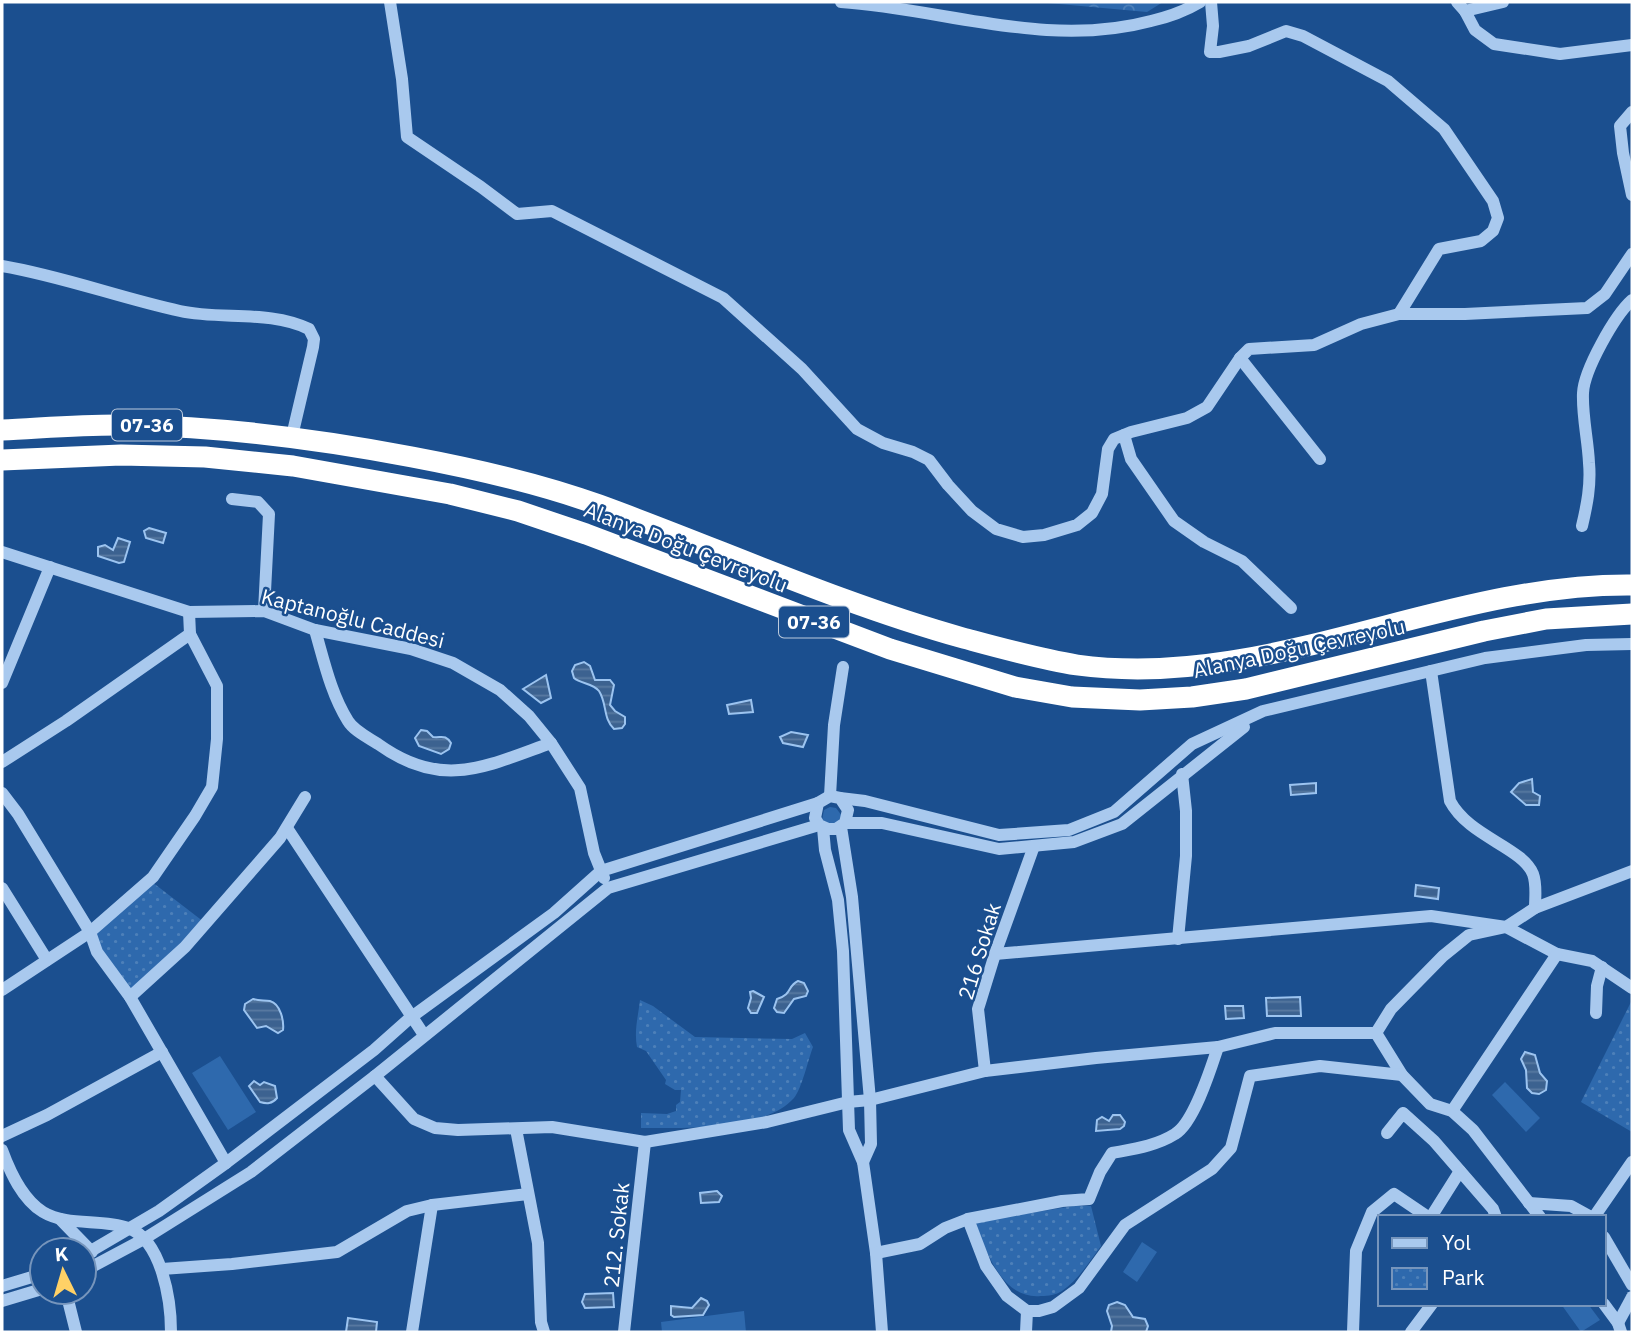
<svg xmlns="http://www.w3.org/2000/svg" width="1634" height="1334" font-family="'IBM Plex Sans',sans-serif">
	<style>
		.grass { fill: url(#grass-tufts) }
		.forest { fill: url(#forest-crowns) }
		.park { fill: url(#park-dots) }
		.pitch { fill: #2e69ad }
		.water { fill: url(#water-rules); stroke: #9cc4f0; stroke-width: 2 }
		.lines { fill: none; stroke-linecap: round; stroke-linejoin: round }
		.minor { stroke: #a9c9ee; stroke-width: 12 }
		.highway { stroke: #fff; stroke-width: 21 }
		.labels { text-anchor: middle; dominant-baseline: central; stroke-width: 5; stroke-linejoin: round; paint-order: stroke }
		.shield { fill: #1b4f8f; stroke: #bbcadd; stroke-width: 2 }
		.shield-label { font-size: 19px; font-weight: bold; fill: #fff }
		.street-label { font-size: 21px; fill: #fff; stroke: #1b4f8f }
	</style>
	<defs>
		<pattern id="grass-tufts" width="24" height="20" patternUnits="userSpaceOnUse" patternTransform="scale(1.75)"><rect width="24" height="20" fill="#2e69ad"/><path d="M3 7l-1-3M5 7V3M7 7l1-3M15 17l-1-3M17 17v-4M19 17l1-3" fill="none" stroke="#4d80b9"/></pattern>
		<pattern id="forest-crowns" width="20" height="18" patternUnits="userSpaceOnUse" patternTransform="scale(1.75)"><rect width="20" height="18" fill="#2e69ad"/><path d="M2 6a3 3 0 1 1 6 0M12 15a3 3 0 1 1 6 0" fill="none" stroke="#4d80b9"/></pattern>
		<pattern id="park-dots" width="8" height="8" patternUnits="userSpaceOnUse" patternTransform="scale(1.75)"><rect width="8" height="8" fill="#2e69ad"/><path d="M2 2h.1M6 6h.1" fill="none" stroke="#4d80b9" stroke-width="1.8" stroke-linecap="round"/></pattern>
		<pattern id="water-rules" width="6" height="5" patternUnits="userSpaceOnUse" patternTransform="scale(1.75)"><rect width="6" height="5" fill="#3c6290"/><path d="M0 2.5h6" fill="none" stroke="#597aa1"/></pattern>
	</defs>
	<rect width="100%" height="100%" fill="#1b4f8f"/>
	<path class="grass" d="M830,807L836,808L842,816L835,826L822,820L824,810Z"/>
	<path class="forest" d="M1037,2H1163L1147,12Z"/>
	<g class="park">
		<path d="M152,882L204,922L130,992L100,951L94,933Z"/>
		<path d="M640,1000L653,1006L695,1037L792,1039L805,1033L813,1047C808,1060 802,1088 794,1098C765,1131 683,1128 641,1128V1113L667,1114L676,1111V1105L680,1102L681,1090H675L665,1084L666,1080L646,1051L637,1047C634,1031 638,1017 640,1000Z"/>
		<path d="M1632,1000V1132L1581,1102Z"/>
		<path d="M1074,1206H1091L1101,1246C1090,1261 1078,1280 1062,1291C1056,1295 1048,1296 1041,1296C1002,1300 986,1251 975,1222Z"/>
	</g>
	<g class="pitch">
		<path d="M220,1056L256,1112L228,1130L192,1073Z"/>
		<path d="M1505,1082L1540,1118L1526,1132L1492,1095Z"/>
		<path d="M1142,1242L1157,1252L1137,1282L1123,1272Z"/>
		<path d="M1561,1304H1588L1600,1320L1581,1332Z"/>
		<path d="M744,1311L746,1332H662L661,1322Z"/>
	</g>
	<g class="water">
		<path d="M149,528L166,533L163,543L146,538L144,531Z"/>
		<path d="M118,538L130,542L124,562L119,563L98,556V547L105,545L113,550Z"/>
		<path d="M584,662L590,666L595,680H610L614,685L610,705L615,711L625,717V724L622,728L614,729C603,719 607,703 599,691C593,683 581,684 574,678L572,671L575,665Z"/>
		<path d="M546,675L551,698L541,703L523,689Z"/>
		<path d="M751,700L753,712L729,714L727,705Z"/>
		<path d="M421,730L427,731L433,737C442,738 445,734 451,743L449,749L441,754L419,746L415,738Z"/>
		<path d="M791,732L808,735L803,747L783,743L780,737Z"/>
		<path d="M1532,779L1533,792L1540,796L1539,805H1526L1511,792L1519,783Z"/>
		<path d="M1316,783V793L1291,795L1290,785Z"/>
		<path d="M1416,885L1439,888L1438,899L1415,896Z"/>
		<path d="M798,981L804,983L808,991L806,996L794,999L784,1013L777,1012L774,1008L777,999C793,994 787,986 798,981Z"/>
		<path d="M753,991L764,997L757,1013H751L748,1008L751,998L750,992Z"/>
		<path d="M1300,997L1301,1016H1267L1266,998Z"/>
		<path d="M253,999C259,1001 264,1000 270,1001C281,1004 284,1022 283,1030L278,1033L266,1026L257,1028L244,1010L245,1004Z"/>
		<path d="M1225,1006H1243L1244,1018L1226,1019Z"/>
		<path d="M1525,1052L1535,1055L1540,1073L1547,1081L1546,1090L1539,1094L1532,1093L1527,1088L1526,1070L1521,1059Z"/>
		<path d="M254,1081L260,1085L264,1082L275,1086L277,1098C272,1104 267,1104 260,1102L249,1086Z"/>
		<path d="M1113,1115H1120L1125,1122L1124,1126L1120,1129L1096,1131L1097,1120L1102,1117L1109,1121Z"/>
		<path d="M717,1191L722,1196L719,1202L701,1203L700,1193Z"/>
		<path d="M613,1293L614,1307L585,1308L582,1302L585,1294Z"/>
		<path d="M701,1298L707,1301L709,1305L703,1315L674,1317L671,1315V1306L692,1308Z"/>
		<path d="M1117,1302L1125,1305L1133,1317L1145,1319L1148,1326L1146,1332H1111L1112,1326L1107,1311L1109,1305Z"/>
		<path d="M348,1318L377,1322L376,1332H346Z"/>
	</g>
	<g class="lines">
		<g class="minor">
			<path d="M390,2L402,79L407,137L481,187L517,214L552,211L723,298L802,369L857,429L883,443L913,452L929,460L948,485L972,511L996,529L1023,537L1044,535L1077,525L1092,513L1102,494L1108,449L1114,439L1131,432L1187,418L1207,407L1240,358L1249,349L1314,345L1361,324L1399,314H1465L1587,308L1605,294L1632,254"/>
			<path d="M841,2C945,9 1047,49 1151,21C1168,17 1185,11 1200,2"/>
			<path d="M1211,2L1213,26L1210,52H1219L1249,46L1286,31L1303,36L1388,81L1444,129L1493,201L1498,218L1493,231L1481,241L1439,249L1399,314"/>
			<path d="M1457,2L1465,11L1475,30L1494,44L1560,54L1632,45"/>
			<path d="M1465,11L1503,2"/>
			<path d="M1632,112L1620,126L1623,153L1632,195"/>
			<path d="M2,266C62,276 120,298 180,311C221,320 270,310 309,329L314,339L313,347L292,436"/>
			<path d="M1240,358L1320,459"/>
			<path d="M1124,435L1131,459L1174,521L1204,542L1242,561L1291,608"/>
			<path d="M232,499L258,502L269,514L264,611"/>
			<path d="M1582,526C1587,505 1591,485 1589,463C1588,440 1582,416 1583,393C1584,370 1615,315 1632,300"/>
			<path d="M2,552L189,612L264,611L315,630L411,649L453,663L500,690L529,716L551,743L580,788L594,853L604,878"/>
			<path d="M315,630C324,661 331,694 348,721C354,731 369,738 378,744C442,790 484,767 551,743"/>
			<path d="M1431,671L1450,801C1469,837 1522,847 1533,874C1537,885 1535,897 1535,908"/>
			<path d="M2,683L50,567"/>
			<path d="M2,762L66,721L190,634L189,612"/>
			<path d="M2,793L18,814L90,932L97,952L130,997L226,1163"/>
			<path d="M830,796L834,725L843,667"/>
			<path d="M840,798L865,801L999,835L1069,830L1114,812L1192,744L1263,711L1485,658L1586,645L1632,644"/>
			<path d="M845,823L848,810L840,798L830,796L818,803L815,818L819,825L828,829H836L845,823H882L999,849L1074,842L1122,824L1244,727"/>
			<path d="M841,827L852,897L870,1100L871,1144L863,1162"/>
			<path d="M287,828L424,1035"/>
			<path d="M823,828L825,850L838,900L843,951L849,1130L863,1162L876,1253L882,1332"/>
			<path d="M2,888L47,960"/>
			<path d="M1178,939L1186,856V811L1182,774"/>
			<path d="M995,954L1431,916L1506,927L1557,954L1592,961L1632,988"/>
			<path d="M2,990L90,932L153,877L195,816L212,787L217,739V686L190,634"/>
			<path d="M130,997L185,947L280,838L305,797"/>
			<path d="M1596,1013L1597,986L1602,967"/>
			<path d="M1376,1033L1391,1009L1443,956L1469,935L1506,927L1535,908L1632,871"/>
			<path d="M985,1071L978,1009L995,954L1034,846"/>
			<path d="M375,1076L414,1119L435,1128L458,1130L552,1127L645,1142L767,1122L848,1102L870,1100L985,1071L1096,1058L1218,1047L1275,1033H1376L1402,1075L1430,1104L1452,1111L1473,1130L1540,1217"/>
			<path d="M1452,1111L1557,954"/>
			<path d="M516,1129L538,1243L541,1322L544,1332"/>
			<path d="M1387,1133L1403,1113L1434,1141L1493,1209L1496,1217"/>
			<path d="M2,1136L47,1115L162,1052"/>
			<path d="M2,1150C10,1172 22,1199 43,1212C68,1227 101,1218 128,1228C162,1240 171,1301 171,1332"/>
			<path d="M1529,1203L1571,1206L1591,1217"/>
			<path d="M1431,1217L1460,1171"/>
			<path d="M1594,1217L1632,1162"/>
			<path d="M60,1219L92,1252"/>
			<path d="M968,1219L1062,1201L1089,1199L1100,1172L1112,1153C1133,1149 1156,1146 1175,1134C1194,1123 1211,1068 1218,1047"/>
			<path d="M1604,1237L1632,1285"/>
			<path d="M876,1253L920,1244L945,1228L968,1219L986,1266L1007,1296L1027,1311H1039L1053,1307L1079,1288L1125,1225L1212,1169L1231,1148L1250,1076L1320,1066L1402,1075"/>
			<path d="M84,1255L159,1211L226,1163L374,1050L410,1018L554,913L601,871L818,803"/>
			<path d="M162,1269L232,1264L337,1252L407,1211L432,1205L528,1194"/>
			<path d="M84,1271L144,1239L251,1172L375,1076L608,888L819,825"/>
			<path d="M2,1286L42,1274"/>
			<path d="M66,1292L76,1332"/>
			<path d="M2,1301L42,1289"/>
			<path d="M1604,1304L1618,1323L1621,1332"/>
			<path d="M1618,1323L1632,1297"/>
			<path d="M412,1332L432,1205"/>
			<path d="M624,1332L645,1142"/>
			<path d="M1026,1332L1027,1311"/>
			<path d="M1353,1332L1356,1251L1372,1212L1394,1194L1428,1217"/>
			<path d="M1411,1332L1432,1304"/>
		</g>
		<g class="highway">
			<path d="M2,430C44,428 86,424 128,425C224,427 318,439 412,457C476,469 538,483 599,505C720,549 838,603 963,638C1000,648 1039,659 1077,665C1268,691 1442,583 1632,585"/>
			<path d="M2,460L121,455L205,457L293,466L450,494L518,511L586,534L890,649L1015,687L1072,697L1140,700L1192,697L1246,689L1484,631L1546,619L1632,614"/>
		</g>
	</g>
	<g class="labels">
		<g class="shield">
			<rect x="112" y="409.5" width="70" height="31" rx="5"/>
			<rect x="779" y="606.5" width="70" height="31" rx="5"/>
		</g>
		<g class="shield-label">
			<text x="147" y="425">07-36</text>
			<text x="814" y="622">07-36</text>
		</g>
		<g class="street-label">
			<text transform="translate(686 547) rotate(21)">Alanya Doğu Çevreyolu</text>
			<text transform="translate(353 618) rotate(14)">Kaptanoğlu Caddesi</text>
			<text transform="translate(1299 648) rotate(-12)">Alanya Doğu Çevreyolu</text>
			<text transform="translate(979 951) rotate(-73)">216 Sokak</text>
			<text transform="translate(616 1235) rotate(-84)">212. Sokak</text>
		</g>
	</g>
	<rect width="1634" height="1334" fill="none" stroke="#ffffff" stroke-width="7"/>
	<rect x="1378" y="1215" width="228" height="91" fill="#1b4f8f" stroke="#7695bc" stroke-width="2"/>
	<rect x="1392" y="1238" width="35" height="10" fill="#a9c9ee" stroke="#7695bc" stroke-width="2"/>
	<text x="1442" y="1250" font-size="21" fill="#ffffff">Yol</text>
	<rect x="1392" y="1268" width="35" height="21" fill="url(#park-dots)" stroke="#7695bc" stroke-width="2"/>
	<text x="1442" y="1285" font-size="21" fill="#ffffff">Park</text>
	<g transform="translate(63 1271) rotate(355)"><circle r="33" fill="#1b4f8f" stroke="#7695bc" stroke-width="2"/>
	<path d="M0-5L12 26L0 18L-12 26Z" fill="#ffd166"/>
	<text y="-10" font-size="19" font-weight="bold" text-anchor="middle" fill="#ffffff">K</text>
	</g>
</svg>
